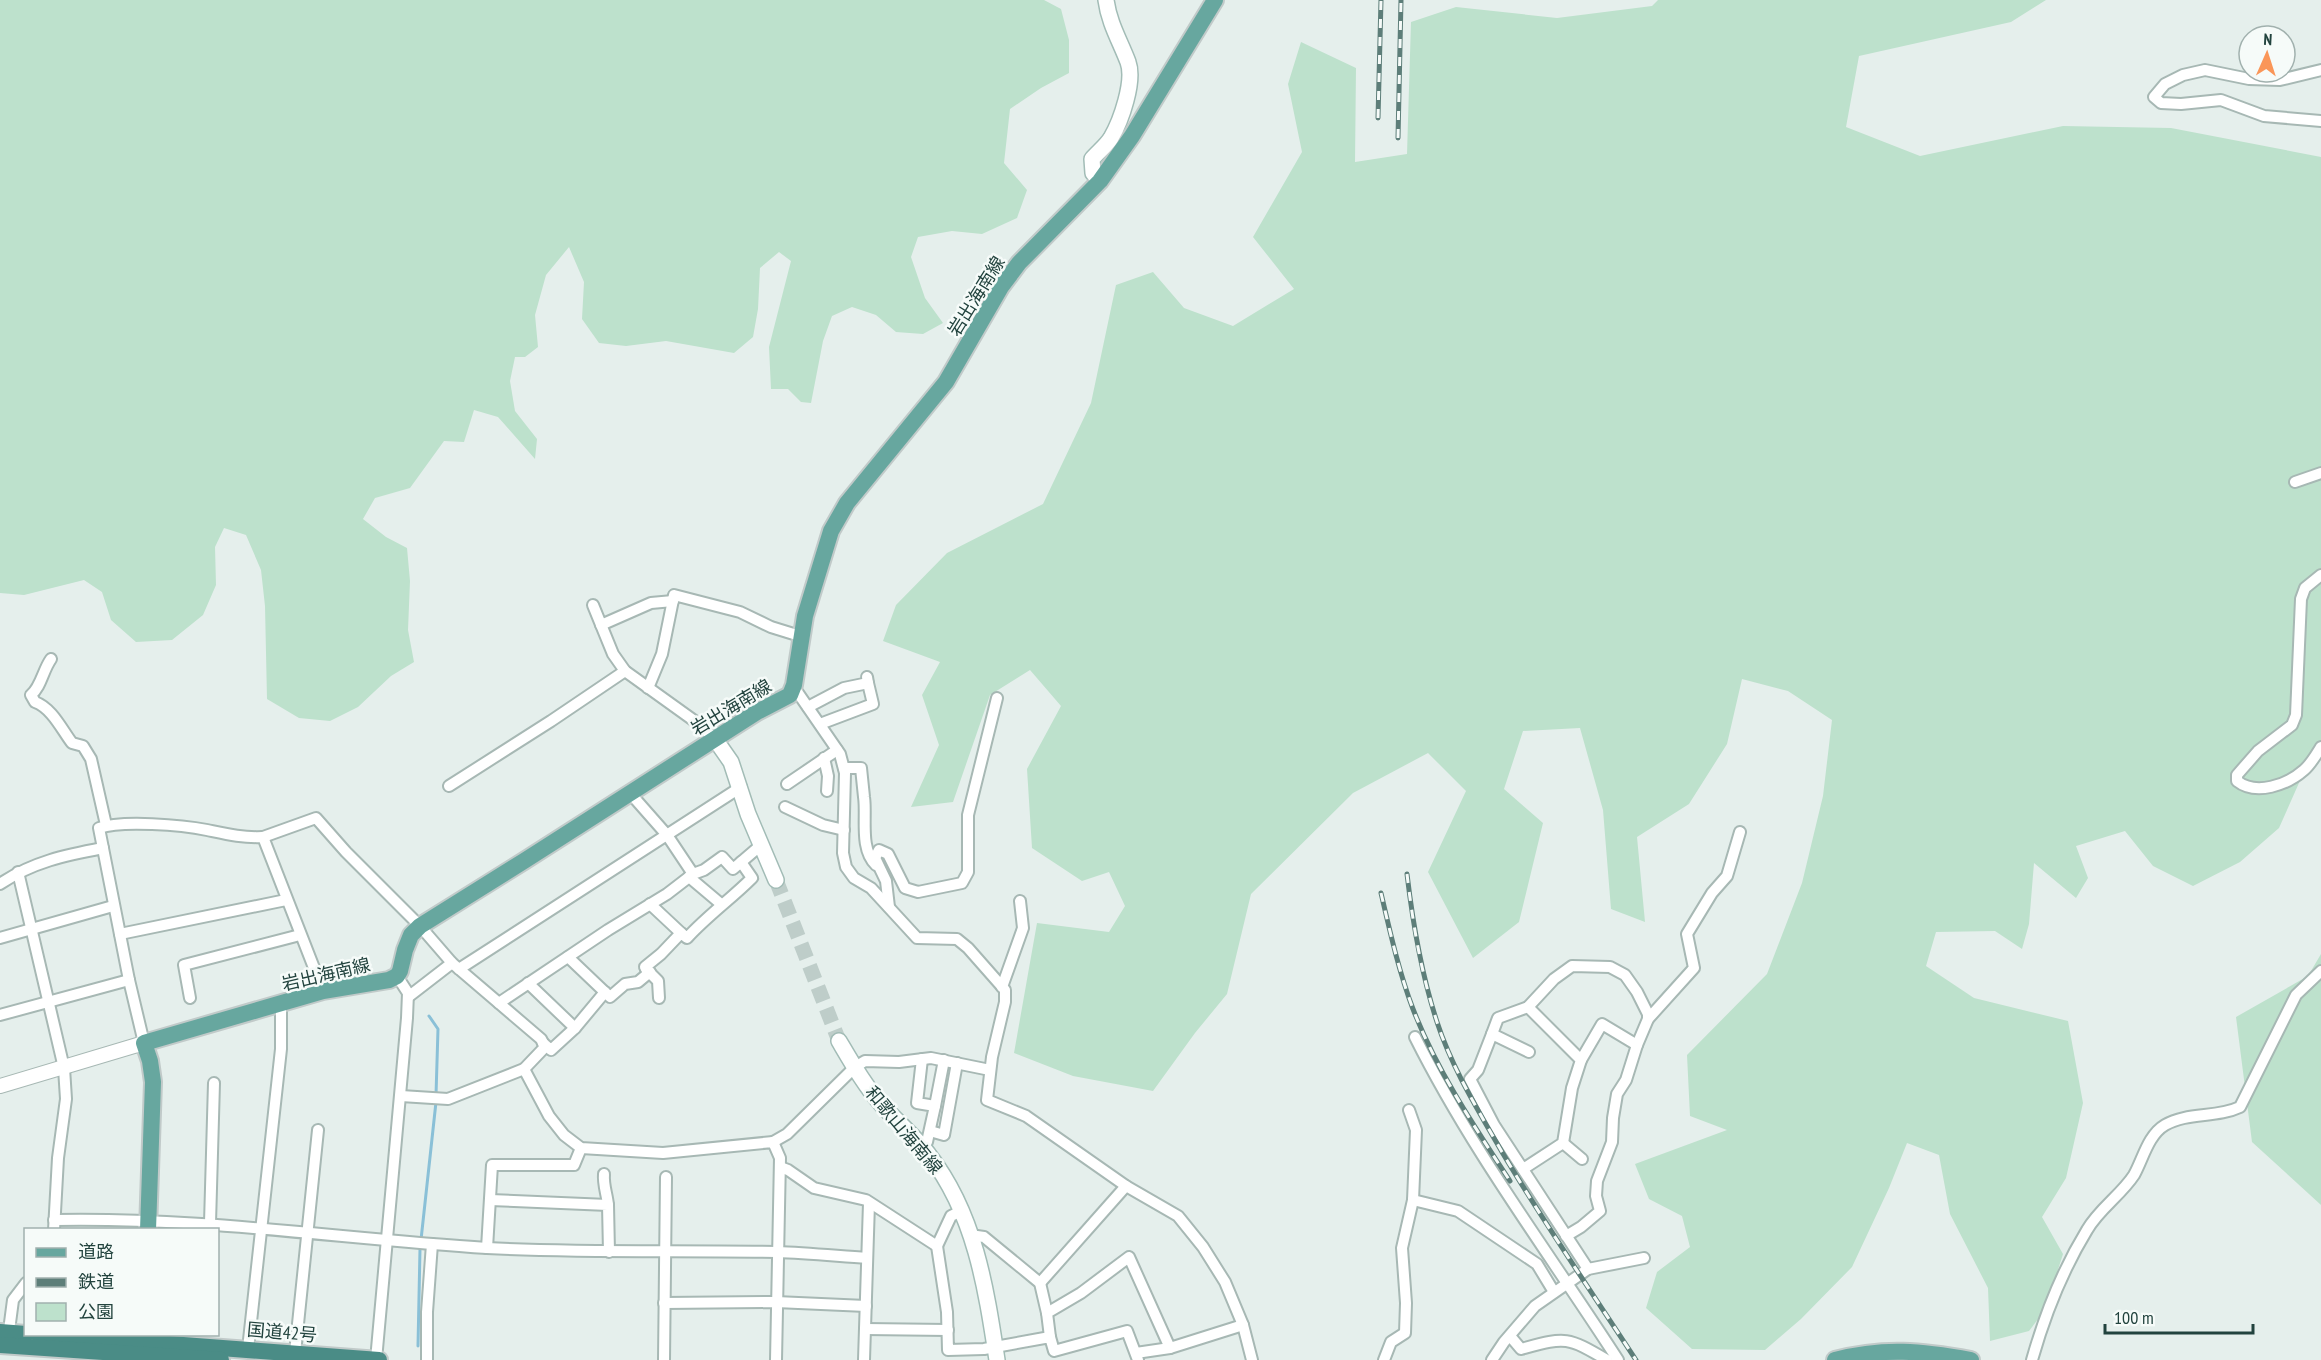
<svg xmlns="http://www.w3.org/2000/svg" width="2321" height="1360" font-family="'PT Sans Narrow','Noto Sans JP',sans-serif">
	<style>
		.green { fill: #bde1cc }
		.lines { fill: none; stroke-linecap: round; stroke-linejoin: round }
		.stream { stroke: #8ac0d7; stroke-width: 3 }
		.secondary-tunnel { stroke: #becdc9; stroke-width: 15; stroke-dasharray: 15 8; stroke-linecap: butt }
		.minor-casing { stroke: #a7b8b4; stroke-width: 14 }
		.tertiary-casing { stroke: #a7b8b4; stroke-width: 16 }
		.secondary-casing { stroke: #a2bcb6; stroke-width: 18 }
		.primary-casing { stroke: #c1cac9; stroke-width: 20 }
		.trunk-casing { stroke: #c1cac9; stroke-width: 20 }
		.minor { stroke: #fff; stroke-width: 10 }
		.tertiary { stroke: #fff; stroke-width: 14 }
		.secondary { stroke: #fff; stroke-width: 15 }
		.primary { stroke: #67a79f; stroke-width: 16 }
		.trunk { stroke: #4a8c86; stroke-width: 16 }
		.rail-casing { stroke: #5d7e79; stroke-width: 5 }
		.rail { stroke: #f6fbf9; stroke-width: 3; stroke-dasharray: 9; stroke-linecap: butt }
		.labels { text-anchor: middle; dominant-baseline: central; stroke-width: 5; stroke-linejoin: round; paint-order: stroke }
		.street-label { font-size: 18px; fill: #22433e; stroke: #f6fbf9 }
	</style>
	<rect width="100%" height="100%" fill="#e5efec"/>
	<g class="green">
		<path d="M0,0H1044L1061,9L1069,40V73L1041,88L1010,109L1004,163L1027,190L1017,218L982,234L952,231L918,237L911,257L925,298L943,323L923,334L896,332L876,315L852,307L832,316L823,341L811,403L801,402L788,389H771L769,347L791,261L779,252L760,268L758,309L753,337L734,353L666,341L626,346L599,343L582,319L584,282L569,247L546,275L535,315L538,347L525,357H515L510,381L515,411L537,439L535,459L498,417L474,410L464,442L444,441L410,488L375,498L363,519L386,537L407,548L410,581L408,630L414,662L391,676L358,707L330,721L299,718L267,699L265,606L261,570L246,535L224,528L215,547L216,585L203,615L172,640L136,642L111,620L102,592L84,580L24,595L0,593Z"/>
		<path d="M1658,0H2046L2011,22L1859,56L1846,127L1920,156L2063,126L2171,128L2321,157V758H2310L2279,828L2240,862L2193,886L2153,866L2125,831L2076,846L2088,878L2076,898L2034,863L2029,924L2022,949L1995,931L1936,932L1926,966L1974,998L2068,1021L2083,1103L2066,1178L2042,1217L2063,1254L2045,1310L2029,1331L1990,1341L1988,1288L1950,1214L1939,1155L1907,1143L1889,1188L1852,1267L1801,1319L1765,1350L1692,1349L1646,1308L1657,1272L1690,1247L1682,1216L1649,1199L1635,1164L1727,1130L1690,1116L1687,1055L1767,974L1802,883L1823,796L1832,720L1788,691L1742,679L1727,744L1689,804L1637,837L1645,922L1611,909L1603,810L1580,728L1523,731L1504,789L1543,823L1519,922L1473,958L1428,872L1466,791L1428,753L1353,793L1251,894L1227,994L1195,1033L1153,1091L1073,1076L1014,1053L1037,923L1109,932L1125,906L1109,872L1082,881L1032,848L1027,769L1061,706L1030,670L990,695L953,802L911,807L939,745L922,695L940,662L883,641L896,605L947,553L1043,504L1091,403L1116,285L1153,272L1184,308L1233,326L1294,289L1253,237L1302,152L1288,84L1301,42L1356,68L1355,162L1407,154L1411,22L1456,7L1557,18L1652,6Z"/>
		<path d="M2321,954V1205L2252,1142L2236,1017L2308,976Z"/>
	</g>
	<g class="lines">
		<g class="stream">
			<path d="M429,1016L438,1029L436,1095"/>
			<path d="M418,1346L420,1249L436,1102"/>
		</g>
		<path class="secondary-tunnel" d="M776,880L839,1041"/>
		<g class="minor-casing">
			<g id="minor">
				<path d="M2321,70L2280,80L2249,79L2205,70L2183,75L2165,84L2154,97L2161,103L2181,104L2221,100L2264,116L2321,121"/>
				<path d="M2295,482L2321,473"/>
				<path d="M2321,575L2305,588L2301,599L2296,715L2292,725L2258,751L2237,775V781C2256,796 2287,785 2304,770C2311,764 2316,755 2321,747"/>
				<path d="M593,605L613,654L625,671L696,722L715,739"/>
				<path d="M601,625L651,603L673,601"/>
				<path d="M51,659C43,670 41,687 31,695L35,702C52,708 62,730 72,743L83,746L91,759L106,825"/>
				<path d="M648,688L662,654L674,595L740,612L771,627L800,636"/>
				<path d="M792,691L798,693L840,754L845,773L843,853L846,867L854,878L871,888L917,938L957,939L968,948L1005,990V1002L992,1057L987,1100L1026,1116L1126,1186L1178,1216L1203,1247L1225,1282L1243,1325L1252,1360"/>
				<path d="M808,707L844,688L868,683L867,677"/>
				<path d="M820,724L873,704L868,683"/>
				<path d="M824,758L828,776L827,791"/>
				<path d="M844,768H861C862,778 863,787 864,797C867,816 859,849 876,865"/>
				<path d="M787,784L837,750"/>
				<path d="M449,786L551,721L625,671"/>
				<path d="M630,793L667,835L693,874"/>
				<path d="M785,807L823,825L844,830"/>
				<path d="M263,837L316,818L346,852L420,926L452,963L541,1039L545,1047L524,1069L448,1099L401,1096"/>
				<path d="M18,872L64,1068L66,1099L58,1158L54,1230"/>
				<path d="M689,877L721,904"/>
				<path d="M0,884C32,862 66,855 103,848"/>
				<path d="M650,904L681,933"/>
				<path d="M889,907L886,881L875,858L879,850L888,854L905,888L918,892L962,883L968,872V815L997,698"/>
				<path d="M120,934L286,900"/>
				<path d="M0,938L113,906"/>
				<path d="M568,957L610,997L625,984L638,982L650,972"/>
				<path d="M645,967L661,954L681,933L687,938C707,916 731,899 752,878L741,862"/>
				<path d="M459,969L741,787"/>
				<path d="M646,969L658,981L659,998"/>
				<path d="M528,983L575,1028"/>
				<path d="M1002,987L1023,928L1020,901"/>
				<path d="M408,997L452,963"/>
				<path d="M190,998L184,965L300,935"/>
				<path d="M499,1003L608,930L667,894L693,874L704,870L722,857L733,869L761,845"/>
				<path d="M0,1015L129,980"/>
				<path d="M1492,1034L1478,1070L1470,1079L1494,1125L1588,1269"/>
				<path d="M1415,1037C1472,1151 1549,1253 1618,1360"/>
				<path d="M144,1043L129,980L99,828C122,820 182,825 207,830C226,834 242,838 263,837L323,991"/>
				<path d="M543,1043L551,1050L575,1028L605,992"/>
				<path d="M1637,1045L1648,1019L1694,968L1687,934L1712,893L1727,876L1740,832"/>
				<path d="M1529,1052L1492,1034L1498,1018L1528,1007L1554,979L1572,966L1610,967L1625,975L1637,992L1648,1014V1019"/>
				<path d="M922,1059L917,1103L935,1106L927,1142L922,1147"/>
				<path d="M524,1069L549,1116L564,1135L581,1148L663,1153L773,1142L780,1158L776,1360"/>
				<path d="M935,1106L944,1060"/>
				<path d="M930,1131L944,1135L957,1063"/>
				<path d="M773,1142L787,1134L855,1067L865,1061L899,1062L931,1058L990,1070"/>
				<path d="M1563,1143L1582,1159"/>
				<path d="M780,1167L788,1170L814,1188L866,1200L937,1246L951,1216L961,1211"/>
				<path d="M1523,1169L1563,1143L1572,1088L1581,1060L1528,1007"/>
				<path d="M604,1174C603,1185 607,1194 608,1205"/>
				<path d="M490,1200L608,1205L609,1252"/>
				<path d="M1413,1200L1458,1211L1537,1264L1554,1292"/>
				<path d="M54,1220C200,1217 343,1239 487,1248C584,1253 680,1250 777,1252C807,1253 837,1256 867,1258"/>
				<path d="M210,1223L214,1083"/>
				<path d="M970,1235L984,1237L1040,1283L1047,1313"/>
				<path d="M1566,1236L1581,1227L1600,1211L1596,1196L1597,1181L1612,1142L1613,1118L1617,1094L1626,1080L1637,1045L1602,1024L1581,1060"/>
				<path d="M937,1246L947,1312L948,1350L984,1349L1050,1337L1054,1351L1127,1331L1138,1360"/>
				<path d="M487,1248L492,1165H574L581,1148"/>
				<path d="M1040,1283L1126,1186"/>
				<path d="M664,1303L776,1302L866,1306"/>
				<path d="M865,1329L948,1330"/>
				<path d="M1510,1336L1521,1349C1566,1337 1566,1336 1607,1360"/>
				<path d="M1050,1337L1047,1313L1081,1293L1129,1257L1170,1348"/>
				<path d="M8,1338L13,1300L26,1283"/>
				<path d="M248,1349L281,1049V1004"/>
				<path d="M295,1353L318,1130"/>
				<path d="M1136,1353L1170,1348L1243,1325"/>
				<path d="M376,1360L407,1018L408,993L397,976"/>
				<path d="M427,1360V1312L432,1244"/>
				<path d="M664,1360L666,1177"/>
				<path d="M864,1360L869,1203"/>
				<path d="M1384,1360L1391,1342L1405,1333L1406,1303L1402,1248L1413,1200L1416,1130L1409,1110"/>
				<path d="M1492,1360L1504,1342L1535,1306L1588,1269L1644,1258"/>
				<path d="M2032,1360C2045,1314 2062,1271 2087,1230C2099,1209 2121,1195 2134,1175C2143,1159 2148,1135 2165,1125C2187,1112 2217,1118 2240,1107L2296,995L2321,971"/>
			</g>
		</g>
		<g class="tertiary-casing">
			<path id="tertiary" d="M0,1086L144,1043"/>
		</g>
		<g class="secondary-casing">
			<g id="secondary">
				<path d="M1100,181L1093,173L1092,159C1098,152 1106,146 1111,138C1121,121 1135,81 1128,62C1120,41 1109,23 1106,0"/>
				<path d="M715,739L731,762L748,814L776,880"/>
				<path d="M839,1041C852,1063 865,1086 882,1105C897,1122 916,1137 929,1155C975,1214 986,1288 997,1360"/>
			</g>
		</g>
		<g class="primary-casing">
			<g id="primary">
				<path d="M148,1230L153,1082L150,1061L144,1043L323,991L389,980L397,976L400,971L405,950L411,935L420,926L524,861L757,712L790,695L794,685L805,616L831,531L847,503L946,382L1001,287L1019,263L1100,181L1132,136L1215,0"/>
				<path d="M1835,1360C1884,1347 1922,1351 1971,1360"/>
			</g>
		</g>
		<g class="trunk-casing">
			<g id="trunk">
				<path d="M0,1332L26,1334"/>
				<path d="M38,1334L379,1360"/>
				<path d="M0,1345L221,1360"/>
			</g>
		</g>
		<use href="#minor" class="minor"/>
		<use href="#tertiary" class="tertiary"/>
		<use href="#secondary" class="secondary"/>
		<use href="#primary" class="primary"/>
		<use href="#trunk" class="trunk"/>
		<g class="rail-casing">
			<g id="rail">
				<path d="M1378,118L1381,0"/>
				<path d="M1398,138L1401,0"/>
				<path d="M1407,874C1413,925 1421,973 1437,1022C1452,1068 1478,1110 1502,1152C1544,1223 1591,1291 1636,1360"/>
				<path d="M1381,893C1390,932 1399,972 1413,1009C1437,1071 1474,1126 1510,1181"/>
			</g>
		</g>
		<use href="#rail" class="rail"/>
	</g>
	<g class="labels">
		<g class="street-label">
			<text transform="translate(976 296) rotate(-58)">岩出海南線</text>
			<text transform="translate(731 707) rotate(-31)">岩出海南線</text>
			<text transform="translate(326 974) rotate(-13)">岩出海南線</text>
			<text transform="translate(904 1130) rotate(50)">和歌山海南線</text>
			<text transform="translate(282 1332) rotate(5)">国道42号</text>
		</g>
	</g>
	<rect x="24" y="1228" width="195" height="108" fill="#f6fbf9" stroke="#a1b1ae" stroke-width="1.5"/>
	<rect x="36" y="1248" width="30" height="9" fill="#67a79f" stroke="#a1b1ae" stroke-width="1.5"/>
	<text x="78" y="1258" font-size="18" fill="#22433e">道路</text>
	<rect x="36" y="1278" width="30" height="9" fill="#5d7e79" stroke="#a1b1ae" stroke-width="1.5"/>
	<text x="78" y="1288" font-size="18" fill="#22433e">鉄道</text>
	<rect x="36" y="1303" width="30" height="18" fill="#bde1cc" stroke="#a1b1ae" stroke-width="1.5"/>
	<text x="78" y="1318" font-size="18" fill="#22433e">公園</text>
	<g transform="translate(2267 54) rotate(3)"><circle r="28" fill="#f6fbf9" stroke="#a1b1ae" stroke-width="1.5"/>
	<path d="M0-4.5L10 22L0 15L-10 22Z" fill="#fa9658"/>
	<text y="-9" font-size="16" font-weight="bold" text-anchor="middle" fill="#22433e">N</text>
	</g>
	<path d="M2105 1324v9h148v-9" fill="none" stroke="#22433e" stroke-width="3"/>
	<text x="2114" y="1324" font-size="18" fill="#22433e" stroke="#f6fbf9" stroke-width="4.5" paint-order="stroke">100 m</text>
</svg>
